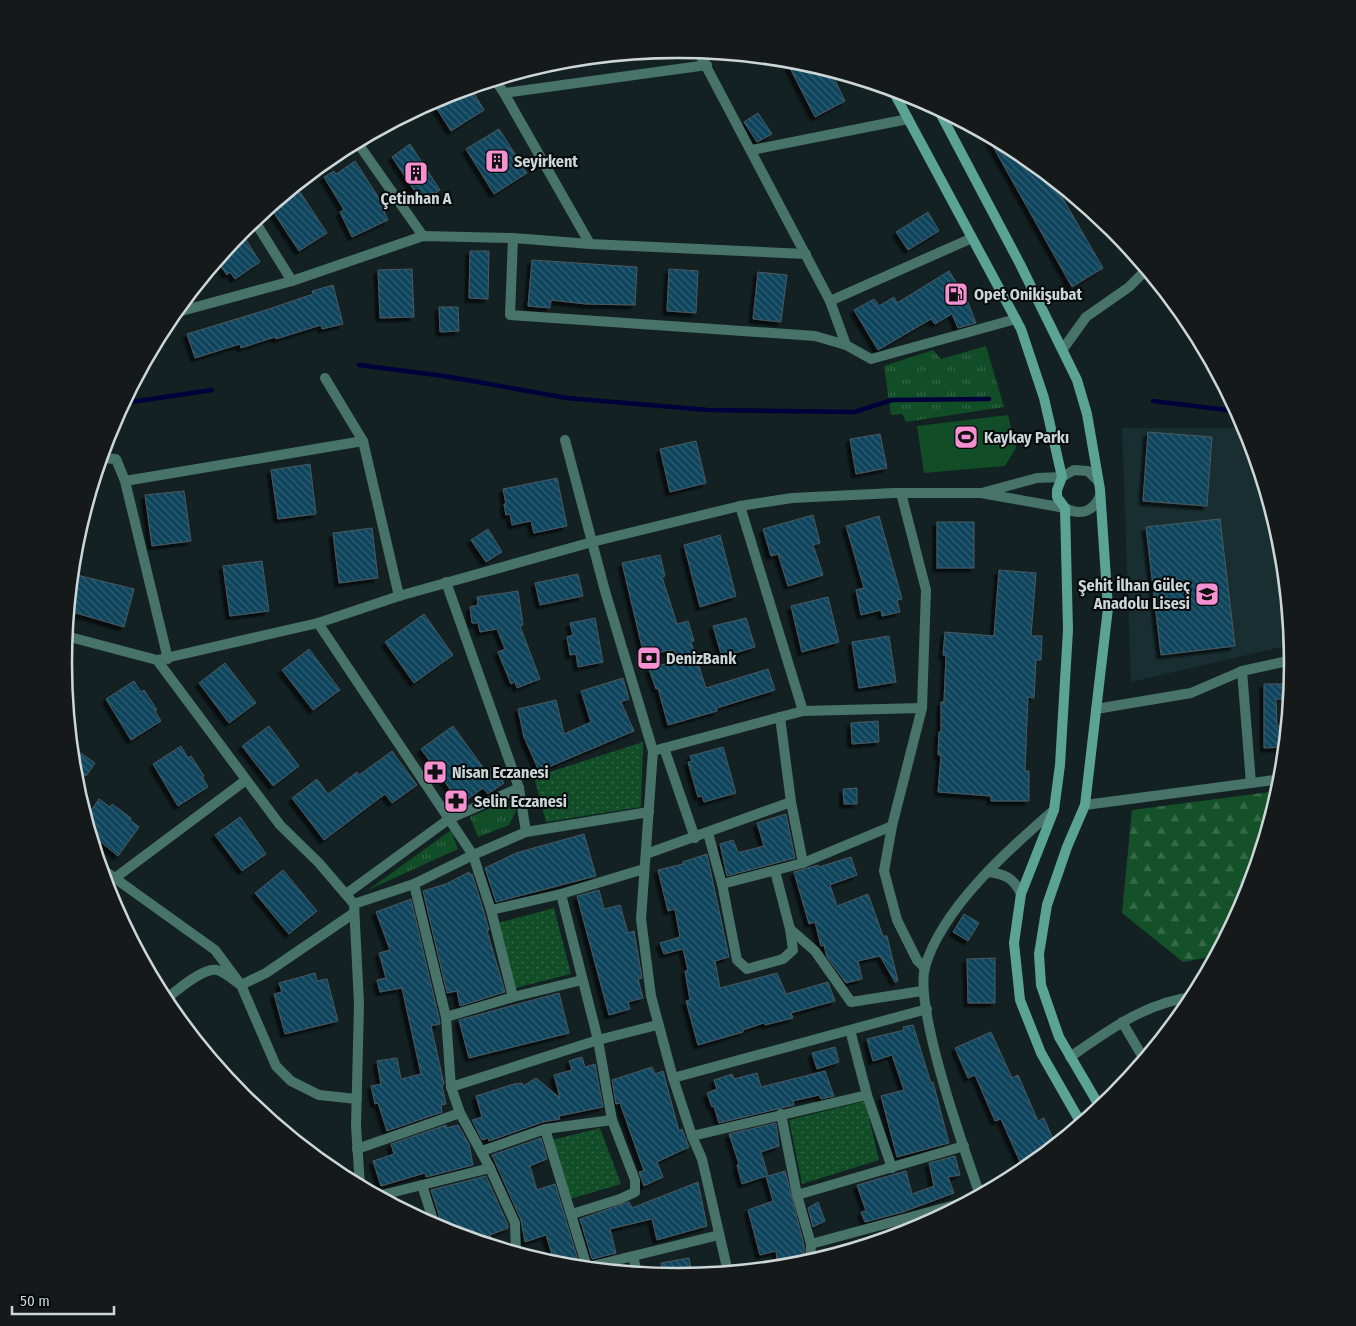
<svg xmlns="http://www.w3.org/2000/svg" width="1356" height="1326" font-family="'Fira Sans Condensed',sans-serif">
	<style>
		.built { fill: #182e31 }
		.grass { fill: url(#grass-tufts) }
		.forest { fill: url(#forest-firs) }
		.park { fill: url(#park-dots) }
		.pitch { fill: #114d26 }
		.lines { fill: none; stroke-linecap: round; stroke-linejoin: round }
		.stream { stroke: #00003b; stroke-width: 4.5 }
		.building { fill: url(#building-back-hatch); stroke: #4c5860; filter: url(#shadow) }
		.minor { stroke: #477369; stroke-width: 10 }
		.tertiary { stroke: #477369; stroke-width: 10 }
		.secondary { stroke: #5ba394; stroke-width: 10 }
		.labels { text-anchor: middle; dominant-baseline: central; stroke-width: 4; stroke-linejoin: round; paint-order: stroke }
		.poi-label { font-size: 16px; font-weight: bold; fill: #cdd6d7; stroke: #05090a; text-anchor: start }
		.rim { fill: none; stroke: #cdd6d7; stroke-width: 2.5 }
	</style>
	<defs>
		<pattern id="grass-tufts" width="24" height="20" patternUnits="userSpaceOnUse" patternTransform="scale(1.25)"><rect width="24" height="20" fill="#114d26"/><path d="M3 7l-1-3M5 7V3M7 7l1-3M15 17l-1-3M17 17v-4M19 17l1-3" fill="none" stroke="#326645"/></pattern>
		<pattern id="forest-firs" width="22" height="20" patternUnits="userSpaceOnUse" patternTransform="scale(1.25)"><rect width="22" height="20" fill="#145129"/><path d="M5 1l3.5 6h-7zM16 11l3.5 6h-7z" fill="#356947"/></pattern>
		<pattern id="park-dots" width="8" height="8" patternUnits="userSpaceOnUse" patternTransform="scale(1.25)"><rect width="8" height="8" fill="#114d26"/><path d="M2 2h.1M6 6h.1" fill="none" stroke="#326645" stroke-width="1.8" stroke-linecap="round"/></pattern>
		<pattern id="building-back-hatch" width="6" height="6" patternUnits="userSpaceOnUse" patternTransform="scale(1.25)"><rect width="6" height="6" fill="#10455d"/><path d="M-1 5l2 2M0 0l6 6M5-1l2 2" fill="none" stroke="#325f74"/></pattern>
		<filter id="shadow"><feDropShadow dx="-4" dy="4" stdDeviation="1" flood-color="#0009"/></filter>
	</defs>
	<rect width="100%" height="100%" fill="#132123"/>
	<path class="built" d="M1122,428H1245L1280,543L1290,645L1131,682Z"/>
	<g class="grass">
		<path d="M986,346L1004,407L906,422L902,414L891,415L884,366L933,350L941,359Z"/>
		<path d="M514,798L516,811L509,825L478,837L470,817Z"/>
		<path d="M451,830L458,849L368,890Z"/>
	</g>
	<path class="forest" d="M1278,791L1245,898L1214,956L1183,962L1122,913L1132,810Z"/>
	<g class="park">
		<path d="M643,742L641,807L546,822L534,777Z"/>
		<path d="M554,908L571,974L515,988L498,923Z"/>
		<path d="M865,1101L879,1160L802,1184L789,1120Z"/>
		<path d="M600,1128L621,1184L570,1199L552,1140Z"/>
	</g>
	<path class="pitch" d="M1008,415L1016,448L1005,466L924,473L917,426Z"/>
	<g class="lines">
		<g class="stream">
			<path d="M359,365L444,376L567,398L708,410L854,412L892,400L989,399"/>
			<path d="M1153,401L1236,411"/>
			<path d="M124,403L212,390"/>
		</g>
	</g>
	<g class="building">
		<path d="M799,61L830,70L845,101L815,117L789,66Z"/>
		<path d="M470,87L484,110L451,131L432,101Z"/>
		<path d="M758,113L772,134L757,142L744,122Z"/>
		<path d="M499,129L527,173L494,194L466,149Z"/>
		<path d="M986,134L1020,152L1051,178L1103,268L1072,287Z"/>
		<path d="M410,144L440,190L422,202L392,157Z"/>
		<path d="M355,161L377,195L388,220L352,237L340,212L344,210L324,177L334,171L336,174Z"/>
		<path d="M296,186L327,233L299,251L270,207Z"/>
		<path d="M928,212L939,231L908,250L896,232Z"/>
		<path d="M241,232L260,262L235,279L230,272L227,275L220,265L224,262L220,257Z"/>
		<path d="M470,251H489L488,299L469,298Z"/>
		<path d="M532,260L637,267L635,305L586,304L551,300L550,308L528,306Z"/>
		<path d="M412,269L414,317L380,318L378,270Z"/>
		<path d="M669,269L698,271L696,313L667,311Z"/>
		<path d="M949,271L967,300L976,323L958,328L952,314L935,324L931,319L878,350L854,310L874,299L879,306L894,297L897,303Z"/>
		<path d="M758,272L787,275L781,322L753,319Z"/>
		<path d="M333,285L343,324L322,329L321,325L276,339L275,337L241,348L240,344L195,358L187,334L266,310L313,294L312,291Z"/>
		<path d="M439,307H458L459,331L440,332Z"/>
		<path d="M1148,432L1212,437L1207,506L1143,501Z"/>
		<path d="M880,434L887,468L856,474L850,439Z"/>
		<path d="M696,441L706,483L670,492L660,449Z"/>
		<path d="M310,464L316,514L278,519L271,470Z"/>
		<path d="M557,478L567,526L534,533L531,521L512,525L510,514L506,515L504,504H506L503,489Z"/>
		<path d="M184,491L191,541L152,546L145,495Z"/>
		<path d="M813,515L820,543L813,545L823,575L788,586L778,554L771,556L763,529Z"/>
		<path d="M879,516L902,599L897,600L900,612L882,616L881,610L861,615L856,590L864,588L846,526Z"/>
		<path d="M1220,519L1235,646L1161,655L1146,527Z"/>
		<rect x="937" y="522" width="37" height="46"/>
		<path d="M372,528L378,578L339,583L333,533Z"/>
		<path d="M488,529L502,552L486,562L471,540Z"/>
		<path d="M720,535L736,596L700,607L684,545Z"/>
		<path d="M660,555L665,576L662,577L677,624L688,621L694,641L691,642L706,688L768,669L775,690L717,708V711L668,725L658,688L656,689L649,669L677,660L674,650L644,655L622,563Z"/>
		<path d="M262,561L269,611L230,616L223,566Z"/>
		<path d="M999,570L1036,573L1031,636H1042L1041,660H1036L1034,698L1028,697L1025,771H1029V801H991V796L938,792L941,755H938L939,732H941V702H944L946,656L943,655L945,632L994,636Z"/>
		<path d="M73,574L134,589L124,627L69,611Z"/>
		<path d="M578,574L583,596L540,605L535,583Z"/>
		<path d="M518,591L523,625L520,626L540,679L517,688L515,682L511,684L498,652L505,649L497,629L480,632L478,623H472L470,607L478,605L477,597Z"/>
		<path d="M828,597L839,642L802,652L791,606Z"/>
		<path d="M424,614L453,655L414,683L385,642Z"/>
		<path d="M595,618L603,662L578,667L576,654L570,655L567,637L573,635L570,623Z"/>
		<path d="M746,618L755,647L722,657L713,626Z"/>
		<path d="M889,636L896,682L859,688L852,642Z"/>
		<path d="M309,649L340,690L313,710L282,670Z"/>
		<path d="M225,663L256,703L229,723L199,683Z"/>
		<path d="M623,678L629,699L621,702L634,731L539,771L524,737L518,709L556,700L564,734L591,722L581,691Z"/>
		<path d="M134,681L141,692L144,690L157,710L155,711L161,721L131,740L106,699Z"/>
		<path d="M1264,684H1282V699H1276L1277,726H1286L1284,747L1264,748Z"/>
		<path d="M878,721L879,742L852,744L851,723Z"/>
		<path d="M269,726L299,766L273,786L242,746Z"/>
		<path d="M453,726L487,773L493,768L504,783L488,794L483,788L461,804L421,749Z"/>
		<path d="M181,746L188,758L191,756L204,776L202,777L208,787L178,806L153,764Z"/>
		<path d="M72,747L95,763L86,776L74,768Z"/>
		<path d="M723,747L736,793L704,802L702,796L698,797L688,762L692,761L690,756Z"/>
		<path d="M392,751L417,785L392,803L385,794L324,840L292,798L317,779L328,794L357,772L359,775Z"/>
		<path d="M857,788V804H844L843,789Z"/>
		<path d="M99,799L110,807L112,804L131,818L130,820L139,827L118,856L91,834L86,817Z"/>
		<path d="M786,814L795,858L727,876L720,844L733,840L738,852H741L764,846L757,823Z"/>
		<path d="M240,817L266,854L242,871L215,835Z"/>
		<path d="M584,834L596,876L496,902L485,868L516,853Z"/>
		<path d="M707,854L729,957L715,961L720,988L777,973L786,994L828,982L835,1001L791,1013L793,1018L765,1025L764,1023L743,1030V1032L698,1045L686,1001L690,1000L685,971L688,970L683,949L664,954L660,943L680,937L675,909L668,911L658,870L683,864V862Z"/>
		<path d="M851,857L857,875L830,885L837,906L868,894L883,936H887L898,981L895,982L880,956L858,961L862,979L846,983L827,957L824,945L821,946L815,922L809,924L794,872L818,865L819,867Z"/>
		<path d="M283,870L317,911L289,934L255,893Z"/>
		<path d="M469,872L470,875L472,874L484,912L489,930L487,931L505,992L460,1006L457,991L447,993L423,891L446,884Z"/>
		<path d="M599,890L604,909L620,905L628,933L634,931L642,978L638,979L643,998L628,1002L630,1009L609,1015L577,896Z"/>
		<path d="M411,899L439,1018L440,1024L431,1026L444,1084L442,1086L446,1104L441,1105L442,1112L387,1131L378,1103L375,1104L371,1086L381,1084L377,1061L397,1058L401,1079L421,1074L402,988L380,992L377,980L386,978L379,953L390,950L376,912Z"/>
		<path d="M964,914L979,923L968,941L953,932Z"/>
		<path d="M995,958V1003H968L967,959Z"/>
		<path d="M315,973L317,981L327,979L338,1021L285,1034L274,994L282,992L279,983Z"/>
		<path d="M559,993L569,1033L469,1058L459,1020Z"/>
		<path d="M913,1025L931,1083L933,1082L949,1143L897,1157L881,1096L904,1090L892,1055L873,1061L867,1039L904,1030L903,1027Z"/>
		<path d="M991,1032L1012,1078L1018,1075L1038,1121L1044,1118L1055,1144L1042,1155L1021,1164L1001,1119L995,1121L975,1075L968,1078L955,1048Z"/>
		<path d="M835,1047L839,1062L817,1069L812,1053Z"/>
		<path d="M582,1057L585,1067L595,1064L603,1107L559,1116L560,1119L543,1122L489,1141L488,1138L482,1140L472,1120L482,1117L476,1096L514,1084L522,1083L523,1086L536,1078L560,1098L554,1075L572,1070L569,1061Z"/>
		<path d="M652,1067L655,1074L663,1071L679,1131L682,1129L689,1147L657,1162L663,1177L644,1186L639,1172L644,1171L620,1103L616,1104L612,1080Z"/>
		<path d="M825,1071L834,1096L821,1099L819,1095L793,1101L794,1105L719,1123L714,1106L712,1107L707,1093L717,1089L714,1080L732,1074L734,1079L757,1073L761,1087Z"/>
		<path d="M776,1123L779,1146L761,1152L768,1176L785,1171L804,1245V1264L778,1267L776,1251L760,1255L748,1210L773,1201L766,1176L742,1184L737,1165L739,1164L729,1134Z"/>
		<path d="M446,1125L447,1128L458,1125L469,1144L473,1165L426,1177L425,1173L381,1186L373,1161L394,1154L391,1144Z"/>
		<path d="M541,1138L547,1159L530,1166L537,1190L555,1184L578,1260L559,1266L555,1264L546,1235L525,1242L521,1220L492,1155Z"/>
		<path d="M955,1156L960,1175L948,1177L954,1193L903,1212L865,1222L861,1212L866,1211L857,1185L906,1171L912,1194L934,1186L929,1163Z"/>
		<path d="M486,1176L508,1225V1228L490,1235L493,1246L444,1231L431,1190Z"/>
		<path d="M698,1182L707,1226L657,1240L652,1219L610,1229L616,1253L592,1259L580,1219L629,1202L632,1208Z"/>
		<path d="M818,1202L825,1221L813,1227L808,1208Z"/>
		<path d="M689,1258L692,1274L676,1277L663,1276L661,1263Z"/>
	</g>
	<g class="lines">
		<g class="minor">
			<path d="M698,51L830,301L972,238"/>
			<path d="M495,80L504,93"/>
			<path d="M357,142L423,236"/>
			<path d="M752,150L908,119"/>
			<path d="M254,220L292,281"/>
			<path d="M513,238L510,315L815,336L846,345L871,359L1016,319"/>
			<path d="M590,244L504,93L707,65"/>
			<path d="M830,301L846,345"/>
			<path d="M174,313L292,281L423,236L513,238L590,244L806,254"/>
			<path d="M1063,349L1086,317L1129,287L1146,270"/>
			<path d="M325,378L363,441L399,596"/>
			<path d="M565,440L605,591L653,751L641,919L651,996L673,1078L692,1136L702,1159L728,1272"/>
			<path d="M102,458L116,459L125,481L168,659"/>
			<path d="M125,481L363,441"/>
			<path d="M985,492L1037,478L1062,477L1074,470L1088,471L1098,481"/>
			<path d="M901,493L926,590L922,708L892,826L884,871L897,920L917,960L925,968"/>
			<path d="M740,506L803,711"/>
			<path d="M446,582L519,788L526,832"/>
			<path d="M318,623L473,855L491,910L513,997"/>
			<path d="M66,636L157,660L318,623L399,596L592,542L740,506L792,498L894,493H981L1065,508C1080,516 1093,512 1100,496"/>
			<path d="M1242,671L1251,783"/>
			<path d="M1096,709L1191,693L1242,671L1292,660"/>
			<path d="M780,717L791,802L803,863"/>
			<path d="M664,748L695,838"/>
			<path d="M653,751L803,711L922,708"/>
			<path d="M1085,805L1281,779"/>
			<path d="M708,833L722,884L737,960L747,969L783,959L793,950L790,929L775,871"/>
			<path d="M646,854L791,802"/>
			<path d="M102,869L215,950L241,985L276,1066L291,1081L319,1095L357,1099"/>
			<path d="M115,878L246,780"/>
			<path d="M722,884L803,863L892,826"/>
			<path d="M346,894L449,819L519,788"/>
			<path d="M561,894L598,1040L612,1120L635,1180V1192L620,1199L572,1214"/>
			<path d="M354,904L414,884"/>
			<path d="M491,910L561,894L644,869"/>
			<path d="M790,929L815,951L851,1002L922,991"/>
			<path d="M165,1000C176,991 203,967 217,970C225,972 234,981 241,985L266,973L354,913"/>
			<path d="M446,1017L513,997L582,980"/>
			<path d="M1122,1022L1144,1059"/>
			<path d="M850,1030L867,1095L892,1168"/>
			<path d="M1070,1057C1108,1031 1146,1002 1193,997"/>
			<path d="M673,1078L927,1009"/>
			<path d="M451,1087L446,1017L414,884L473,855L526,832L649,812"/>
			<path d="M781,1114L797,1195L811,1244L810,1262"/>
			<path d="M545,1129L587,1267"/>
			<path d="M692,1136L867,1095"/>
			<path d="M357,1149L460,1113"/>
			<path d="M482,1151L545,1129L612,1120"/>
			<path d="M422,1185L435,1226"/>
			<path d="M797,1195L964,1146"/>
			<path d="M378,1196L490,1168"/>
			<path d="M811,1244L966,1202"/>
			<path d="M516,1253L515,1223L490,1168L460,1113L451,1087L598,1040L657,1025"/>
			<path d="M633,1256L637,1273"/>
			<path d="M584,1268L719,1235"/>
		</g>
		<g class="tertiary">
			<path d="M157,660L280,825L319,863L354,904L359,1004L356,1126L360,1186"/>
			<path d="M988,872C1005,874 1014,878 1021,894"/>
			<path d="M980,1195C964,1149 914,1009 925,967C942,908 1009,849 1054,810"/>
		</g>
		<g class="secondary">
			<path d="M892,89L1021,329L1044,398L1062,477L1057,490V497L1065,508L1068,630L1060,765L1054,810L1021,894L1014,943L1020,1000L1041,1053L1081,1123"/>
			<path d="M938,109L1020,264L1077,380L1087,414L1100,489L1108,608L1085,805L1067,847L1047,905L1039,954L1041,985L1059,1037L1100,1107"/>
		</g>
	</g>
	<defs>
		<g id="building-square" transform="scale(1.25)"><rect x="-9" y="-9" width="18" height="18" rx="4" fill="#f590d1" stroke="#05090a"/><path d="M-4-6H4V6H1V3H-1V6H-4ZM-2.5-4.3h1.7v1.8h-1.7ZM.8-4.3h1.7v1.8H.8ZM-2.5-1h1.7V.8h-1.7ZM.8-1h1.7V.8H.8Z" fill="#111"/></g>
		<g id="fuel-square" transform="scale(1.25)"><rect x="-9" y="-9" width="18" height="18" rx="4" fill="#f590d1" stroke="#05090a"/><path d="M-5.5-6h7V0h2V4h1.3V-2.5L3-4.5l.8-.8L6-3V5H2.5V1h-1V6h-7ZM-4.2-4.7v3.2H.2V-4.7Z" fill="#111"/></g>
		<g id="stadium-square" transform="scale(1.25)"><rect x="-9" y="-9" width="18" height="18" rx="4" fill="#f590d1" stroke="#05090a"/><path d="M0-5a6.5 5 0 1 0 0 10a6.5 5 0 1 0 0-10ZM-3.5-1.8h7v3.6h-7Z" fill="#111"/></g>
		<g id="school-square" transform="scale(1.25)"><rect x="-9" y="-9" width="18" height="18" rx="4" fill="#f590d1" stroke="#05090a"/><path d="M0-5L7-2L0 1L-7-2ZM-4 1L0 2.5L4 1V4Q0 6-4 4Z" fill="#111"/></g>
		<g id="bank-square" transform="scale(1.25)"><rect x="-9" y="-9" width="18" height="18" rx="4" fill="#f590d1" stroke="#05090a"/><path d="M-6-4H6V4H-6ZM0-2.3a2.3 2.3 0 1 0 0 4.6a2.3 2.3 0 1 0 0-4.6Z" fill="#111"/></g>
		<g id="pharmacy-square" transform="scale(1.25)"><rect x="-9" y="-9" width="18" height="18" rx="4" fill="#f590d1" stroke="#05090a"/><path d="M-2-6h4v4h4v4h-4v4h-4v-4h-4v-4h4Z" fill="#111"/></g>
	</defs>
	<g fill-rule="evenodd">
		<use href="#building-square" x="497" y="161"/>
		<use href="#building-square" x="416" y="173"/>
		<use href="#fuel-square" x="956" y="294"/>
		<use href="#stadium-square" x="966" y="437"/>
		<use href="#school-square" x="1207" y="594"/>
		<use href="#bank-square" x="649" y="658"/>
		<use href="#pharmacy-square" x="435" y="772"/>
		<use href="#pharmacy-square" x="456" y="801"/>
	</g>
	<g class="labels">
		<g class="poi-label">
			<text x="514" y="161">Seyirkent</text>
			<text x="416" y="198" text-anchor="middle">Çetinhan A</text>
			<text x="974" y="294">Opet Onikişubat</text>
			<text x="984" y="437">Kaykay Parkı</text>
			<text x="1190" y="585" text-anchor="end">Şehit İlhan Güleç<tspan x="1190" dy="18">Anadolu Lisesi</tspan></text>
			<text x="666" y="658">DenizBank</text>
			<text x="452" y="772">Nisan Eczanesi</text>
			<text x="474" y="801">Selin Eczanesi</text>
		</g>
	</g>
	<path d="M0 0H1356V1326H0ZM677 58H679A605 605 0 0 1 1284 663V663A605 605 0 0 1 679 1268H677A605 605 0 0 1 72 663V663A605 605 0 0 1 677 58Z" fill="#15191a" fill-rule="evenodd"/>
	<path class="rim" d="M677 58H679A605 605 0 0 1 1284 663V663A605 605 0 0 1 679 1268H677A605 605 0 0 1 72 663V663A605 605 0 0 1 677 58Z"/>
	<path d="M12 1306v8h102v-8" fill="none" stroke="#cdd6d7" stroke-width="2.5"/>
	<text x="20" y="1306" font-size="15" fill="#cdd6d7" stroke="#05090a" stroke-width="4" paint-order="stroke">50 m</text>
</svg>
